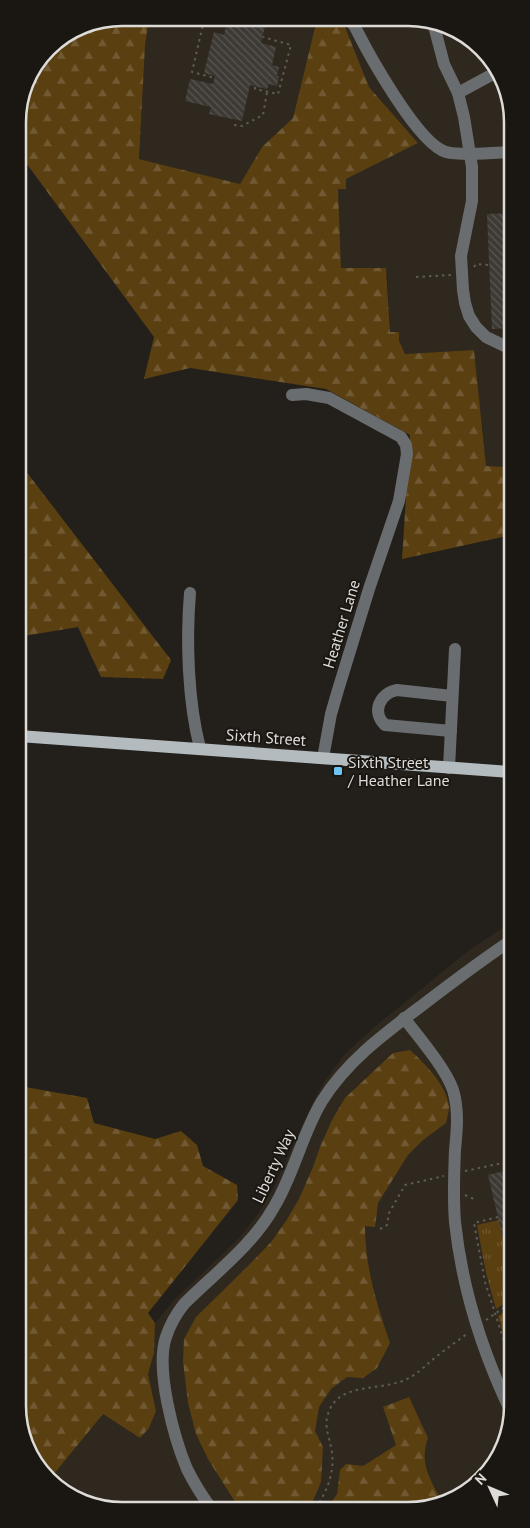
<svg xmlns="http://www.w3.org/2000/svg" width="530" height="1528" font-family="'PT Sans',sans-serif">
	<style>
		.built { fill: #2f281e }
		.grass { fill: url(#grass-tufts) }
		.forest { fill: url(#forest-firs) }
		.building { fill: url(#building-back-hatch) }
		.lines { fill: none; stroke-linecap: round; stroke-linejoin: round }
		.path { stroke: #5e5b56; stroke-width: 2; stroke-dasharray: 2.5 4; stroke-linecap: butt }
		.minor { stroke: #6a6d6f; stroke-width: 12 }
		.major { stroke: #b4bbbf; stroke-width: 12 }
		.poi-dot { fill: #6ac3f1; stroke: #1a1612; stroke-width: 2 }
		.labels { text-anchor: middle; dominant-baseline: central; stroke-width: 4; stroke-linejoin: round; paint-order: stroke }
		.street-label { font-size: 16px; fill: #dedcd8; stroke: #1a1612 }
		.poi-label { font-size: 16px; fill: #dedcd8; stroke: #1a1612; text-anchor: start }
		.rim { fill: none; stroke: #dedcd8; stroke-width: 2.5 }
	</style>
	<defs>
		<pattern id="grass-tufts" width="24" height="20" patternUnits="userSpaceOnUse" patternTransform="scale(1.25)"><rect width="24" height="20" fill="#5a3f11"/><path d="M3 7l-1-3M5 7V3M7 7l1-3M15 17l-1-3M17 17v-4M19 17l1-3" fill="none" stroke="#715a33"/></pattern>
		<pattern id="forest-firs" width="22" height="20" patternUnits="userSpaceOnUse" patternTransform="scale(1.25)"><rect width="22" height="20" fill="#5a3f11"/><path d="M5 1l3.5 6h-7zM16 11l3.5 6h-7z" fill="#715a33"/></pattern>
		<pattern id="building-back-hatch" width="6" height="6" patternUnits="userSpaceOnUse" patternTransform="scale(1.25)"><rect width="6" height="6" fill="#3d3934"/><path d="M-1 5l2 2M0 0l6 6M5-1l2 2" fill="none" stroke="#595551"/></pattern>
	</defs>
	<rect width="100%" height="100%" fill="#23201b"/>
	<g class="built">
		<path d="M149,18L317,19L293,118L262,147L240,184L139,159L145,46Z"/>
		<path d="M328,19L429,20L482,48L510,101L511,467L486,466L474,350L405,354L399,341L390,332L387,273L341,268L337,189L346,179L418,143L369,87L343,22Z"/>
		<path d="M512,922V1413L487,1475L442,1501L427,1474L423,1451L427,1438L396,1445L363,1466L340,1471L337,1494L327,1508H101L49,1480L103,1414L140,1438L156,1411L148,1374L154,1353L155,1323L174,1300L239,1238L260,1211L273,1189L315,1098L324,1082L345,1054L371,1030L468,951Z"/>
	</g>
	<g class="grass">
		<path d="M499,1220L503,1237L512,1235V1298L496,1309L486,1273L477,1225Z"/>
		<path d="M512,1306V1343L506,1344L498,1316Z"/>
	</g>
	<g class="forest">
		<path d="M122,18H149L145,46L139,159L240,184L262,147L293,118L317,19H328L343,22L369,87L418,143L346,179V189H338L341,268H386L390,332H399V341L405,354L474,350L486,466L511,467V535L402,559L410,435L326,389L190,368L144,379L154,337L18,152V115L28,76L53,44L82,25Z"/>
		<path d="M18,461L171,660L163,679L101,677L78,627L18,637Z"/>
		<path d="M410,1050C425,1064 447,1085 449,1107C449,1112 447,1118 446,1123L423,1140L408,1155L378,1203L375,1227L365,1226C365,1267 377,1305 390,1343L377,1368L363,1378L347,1377L331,1389L319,1407L315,1431L323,1447L321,1482L310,1508H239L208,1459L196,1434L188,1403L183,1361L184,1339L196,1317L248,1266L272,1241L286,1221L299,1199L313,1167L320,1147L332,1120L345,1098L393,1053Z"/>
		<path d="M25,1087L87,1098L94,1123L155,1139L181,1131L197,1145L203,1166L237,1185L238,1200L148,1313L155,1323L154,1353L148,1374L156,1411L149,1428L140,1438L103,1414L49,1480L20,1427L19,1092Z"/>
		<path d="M409,1397L428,1438C419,1463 430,1479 442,1501L429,1508H327L337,1494L340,1470L346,1464L363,1466L396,1445L383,1407Z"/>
	</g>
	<g class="building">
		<path d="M154,18H167L166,23L154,21Z"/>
		<path d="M228,18H267L261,43L276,47L272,65L279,67L277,76H279L277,86L269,84L267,89L250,85L242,121L209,114L211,107L185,101L190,79L213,84L215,76L204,73L214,32L224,35Z"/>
		<path d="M511,213V328L492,329L487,214Z"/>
		<path d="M512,1169V1235L503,1238L488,1175Z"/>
	</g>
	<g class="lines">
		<g class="path">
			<path d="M204,20L192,72L215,78"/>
			<path d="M255,87V89L278,94L291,45L263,37"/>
			<path d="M234,125L242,126L263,115L267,92"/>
			<path d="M474,267L476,264L489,265"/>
			<path d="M416,277L451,275"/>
			<path d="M465,1171L512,1161"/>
			<path d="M465,1195L474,1199"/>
			<path d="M498,1217L474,1223L485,1282L512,1366"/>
			<path d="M380,1229L387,1225L389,1213L405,1185L444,1176"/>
			<path d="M486,1320L512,1302"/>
			<path d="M505,1346L512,1345"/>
			<path d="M316,1508C328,1489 336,1470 331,1447C329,1437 324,1425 328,1414C338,1381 381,1392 407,1379C416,1375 424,1367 431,1361C443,1351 456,1342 468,1333"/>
		</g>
		<g class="minor">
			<path d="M349,19L355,27C368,53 418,144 446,152C461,156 493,153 511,152"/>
			<path d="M433,22L444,64L458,93L464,117L472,167V201L461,256L463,290L465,303L469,316L476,327L486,337L511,349"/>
			<path d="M458,93L495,73"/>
			<path d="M292,395L306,394L329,398L401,437L406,445L407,454L399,501L369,589L338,690L331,714L323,758"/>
			<path d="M190,593C186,641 188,702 200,748"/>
			<path d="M451,731L385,725C371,712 380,693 397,690L452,696"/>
			<path d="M449,768L455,649"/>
			<path d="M404,1018C418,1036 446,1069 453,1090C459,1110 457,1130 455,1150C454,1174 453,1198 455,1222C462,1288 483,1354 512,1414"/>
			<path d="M211,1508C202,1496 194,1483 187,1469C174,1438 155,1369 166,1337C170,1325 176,1314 184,1304C215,1273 252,1246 274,1207C294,1174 302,1134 322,1101C347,1061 384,1034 420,1007C450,984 480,961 512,940"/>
		</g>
		<path class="major" d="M19,736L511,772"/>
	</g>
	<rect class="poi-dot" x="333" y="766" width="10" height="10" rx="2.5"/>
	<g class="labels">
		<g class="street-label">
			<text transform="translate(341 624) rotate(-73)">Heather Lane</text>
			<text transform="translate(266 737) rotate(4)">Sixth Street</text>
			<text transform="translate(273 1166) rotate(-65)">Liberty Way</text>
		</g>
		<g class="poi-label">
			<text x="348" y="762">Sixth Street<tspan x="348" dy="18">/ Heather Lane</tspan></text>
		</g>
	</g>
	<path d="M0 0H530V1528H0ZM122 26H408A96 96 0 0 1 504 122V1406A96 96 0 0 1 408 1502H122A96 96 0 0 1 26 1406V122A96 96 0 0 1 122 26Z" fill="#1a1612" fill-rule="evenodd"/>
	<path class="rim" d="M122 26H408A96 96 0 0 1 504 122V1406A96 96 0 0 1 408 1502H122A96 96 0 0 1 26 1406V122A96 96 0 0 1 122 26Z"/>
	<g transform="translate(490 1488) rotate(314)" stroke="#1a1612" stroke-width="4" paint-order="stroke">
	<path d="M0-4L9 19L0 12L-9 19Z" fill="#dedcd8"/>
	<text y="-8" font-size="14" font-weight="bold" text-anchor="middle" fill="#dedcd8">N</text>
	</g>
</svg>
